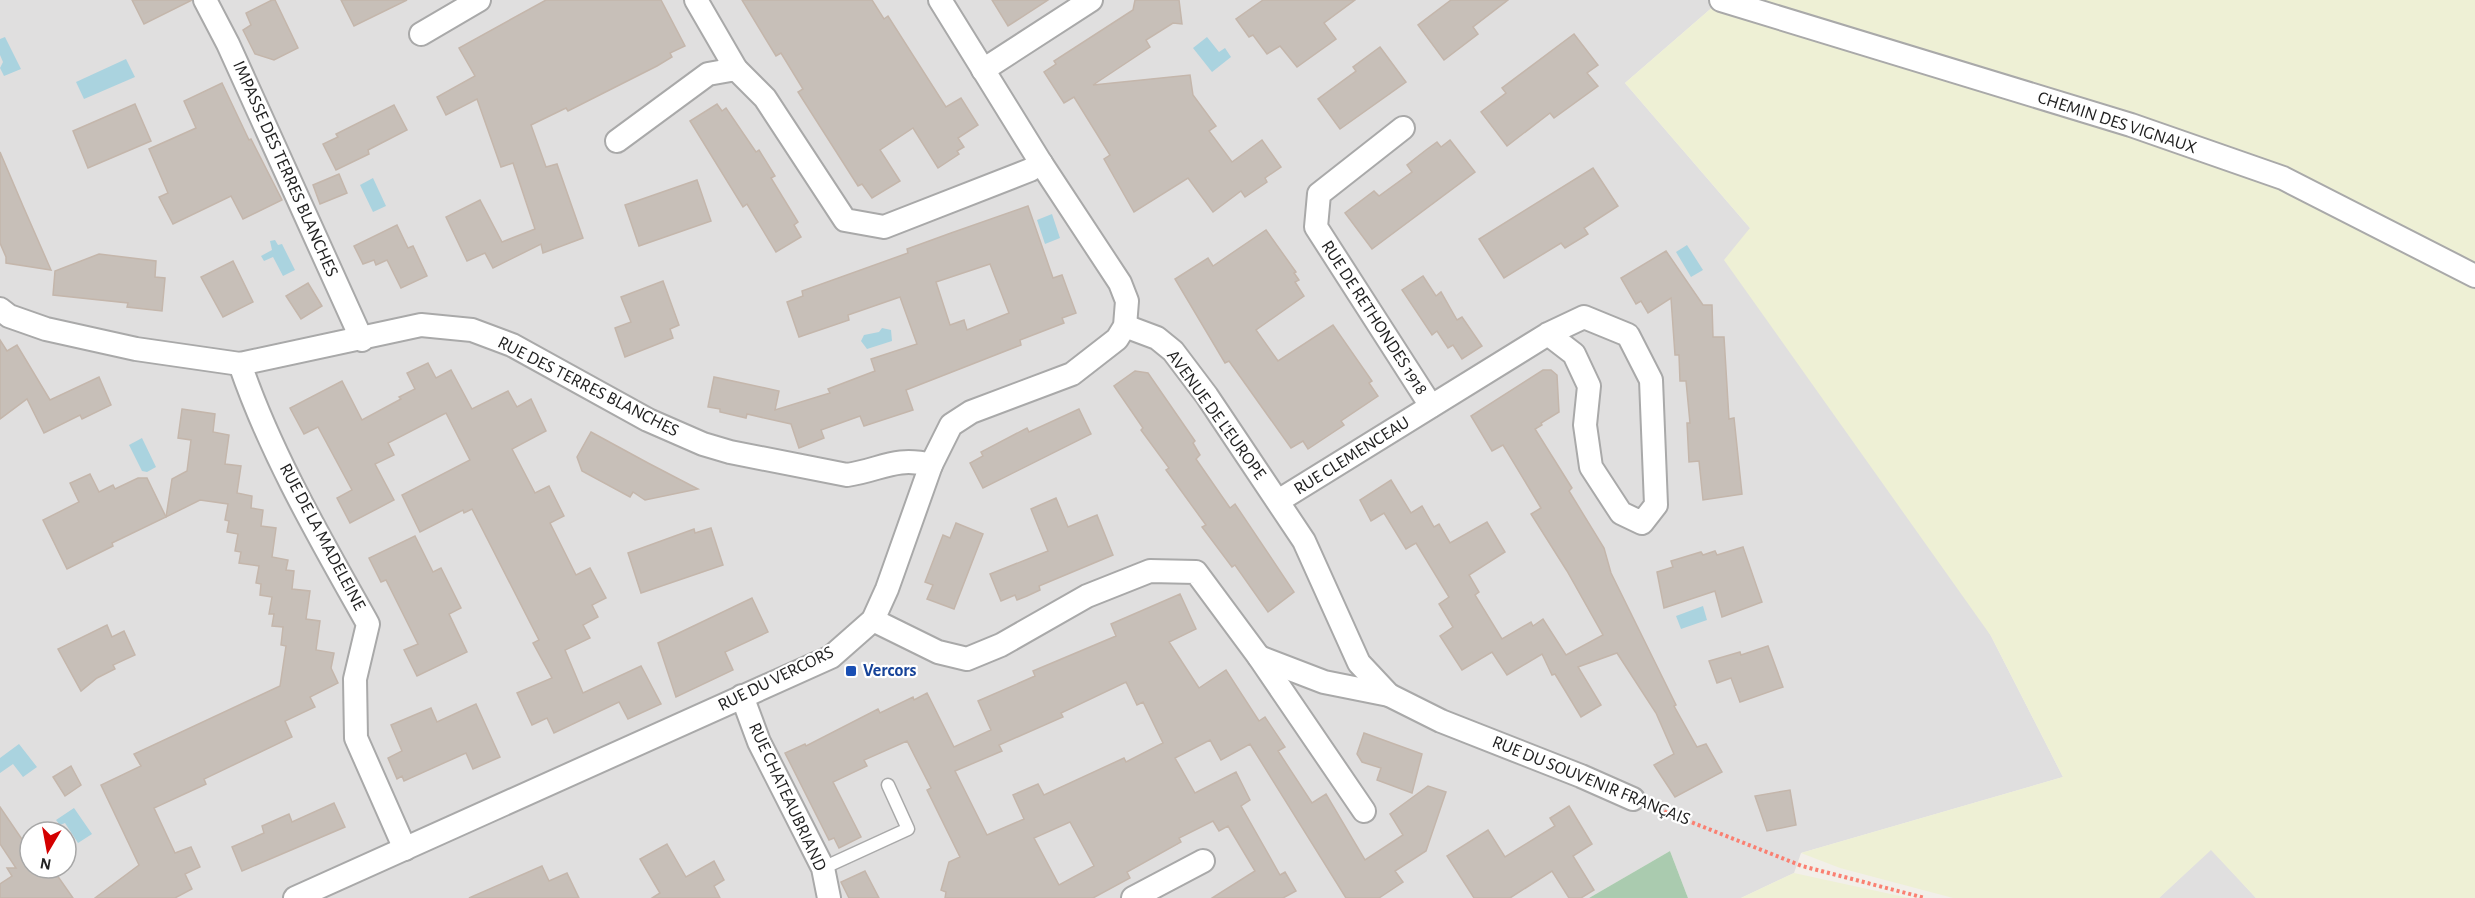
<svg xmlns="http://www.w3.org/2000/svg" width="2475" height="898" font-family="'Alegreya Sans',sans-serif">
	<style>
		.residential { fill: #e0dfdf; fill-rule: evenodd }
		.farmland { fill: #eef0d5 }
		.cemetery { fill: #aacbaf }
		.water { fill: #aad3df }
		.building { fill: #c7bfb8; stroke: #c4b6ab; stroke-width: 1.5; fill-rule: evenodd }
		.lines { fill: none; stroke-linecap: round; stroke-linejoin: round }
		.lane-casing { stroke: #a9a9a9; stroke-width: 15 }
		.street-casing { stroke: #a9a9a9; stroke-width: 26 }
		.path { stroke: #fa8072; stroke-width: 4; stroke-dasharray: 3 3; stroke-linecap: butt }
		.lane { stroke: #fff; stroke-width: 12 }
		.street { stroke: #fff; stroke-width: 22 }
		.transit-dot { fill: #1a4fb4; stroke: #fff; stroke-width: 2 }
		.labels { text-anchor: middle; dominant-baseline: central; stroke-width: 4.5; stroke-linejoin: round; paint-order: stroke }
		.street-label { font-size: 18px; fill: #222; stroke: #fff }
		.transit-label { font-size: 18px; font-weight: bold; fill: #164399; stroke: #fff; text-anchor: start }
	</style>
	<rect width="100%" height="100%" fill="#f2efe9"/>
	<g class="residential">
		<path d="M0,0H1712L1715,5L1625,83L1750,228L1991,636L2063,777L1801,853L1794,873L1741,898H1688L1670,851L1589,898H0ZM30,832H66V868H30Z"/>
		<path d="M2211,849L2256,898H2159Z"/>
	</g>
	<g class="farmland">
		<path d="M1750,0H2475V266L2287,169Z"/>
		<path d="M1715,5L2126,130L2281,185L2475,285V898H2256L2211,850L2159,898H1953L1840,868L1801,853L2063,777L1991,636L1724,260L1750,228L1625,83Z"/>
		<path d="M1794,873L1909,898H1741Z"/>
	</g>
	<path class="cemetery" d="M1670,851L1688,898H1589Z"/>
	<g class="water">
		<path d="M5,37L21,69L4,76L0,68L3,62L0,55V39Z"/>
		<path d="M1207,37L1219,52L1225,48L1231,57L1212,72L1193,48Z"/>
		<path d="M126,59L135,77L84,99L76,82Z"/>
		<path d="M373,178L386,206L373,212L360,185Z"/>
		<path d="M1052,214L1060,238L1045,244L1037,220Z"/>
		<path d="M275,240L278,245L282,244L295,270L283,276L273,257L264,261L261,256L272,250L270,241Z"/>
		<path d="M1687,245L1703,270L1691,277L1676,252Z"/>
		<path d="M882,328L891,330L892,341L867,349L861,341L864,335L879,332Z"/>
		<path d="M142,438L156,467L147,472L142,471L129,445Z"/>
		<path d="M1703,606L1707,620L1681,629L1676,616Z"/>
		<path d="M19,744L37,767L23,777L13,764L0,773V758Z"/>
		<path d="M74,808L92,834L78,843L65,823L60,825L56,820Z"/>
	</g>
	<g class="building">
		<path d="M132,0H192L144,24Z"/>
		<path d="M272,0H275L298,48L274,60L255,54L243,30L251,25L246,13Z"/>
		<path d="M341,0H407L354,26Z"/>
		<path d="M546,0H661L685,46L670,53L672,57L657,66L568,111L566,108L531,125L546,167L557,164L583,238L543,253L541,244L493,268L485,253L467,261L446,217L480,200L502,242L535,229L513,163L501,167L477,99L446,115L437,97L475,76L459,48Z"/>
		<path d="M742,0H872L884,19L888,16L946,107L961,98L978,125L958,138L964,147L957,151L959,154L938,168L913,128L880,150L900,181L872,198L862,184L858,186L798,92L803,89L781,53L776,56Z"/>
		<path d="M992,0H1048L1008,26Z"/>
		<path d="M1135,0H1179L1182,24L1173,23L1146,40L1150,47L1093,85L1190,75L1193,95L1216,126L1209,131L1232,162L1262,140L1281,167L1265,178L1267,182L1245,197L1241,191L1213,212L1188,178L1134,212L1104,159L1110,155L1074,97L1064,103L1044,72L1056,64L1054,61L1133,10Z"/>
		<path d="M1263,0H1355L1324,23L1336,39L1297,67L1280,46L1267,54L1253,35L1249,37L1236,19Z"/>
		<path d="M1451,0H1508L1473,27L1478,34L1444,60L1418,25Z"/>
		<path d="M1574,34L1598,65L1587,73L1598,86L1554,118L1550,113L1507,146L1481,112L1506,93L1502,88Z"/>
		<path d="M1380,47L1406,82L1340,129L1318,99L1356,71L1353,67Z"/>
		<path d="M222,83L249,140L251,139L282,200L243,219L231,196L173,224L159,197L168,193L149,149L196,128L184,101Z"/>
		<path d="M135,104L151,141L88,168L73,131Z"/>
		<path d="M717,104L722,111L726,108L756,152L759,150L775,176L771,178L798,222L794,225L801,237L776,252L747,204L743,207L690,121Z"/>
		<path d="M394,105L407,130L368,150L369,154L336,170L323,144L338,137L336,134Z"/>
		<path d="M1450,140L1475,172L1372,249L1345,213L1374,191L1379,196L1412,172L1407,165L1426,150L1437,142L1441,147Z"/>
		<path d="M0,152L23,206L51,270L6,263V257L0,243Z"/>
		<path d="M1593,168L1618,206L1584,228L1588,234L1565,248L1561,243L1504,278L1479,239Z"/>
		<path d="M339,174L347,193L320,204L313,185Z"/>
		<path d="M697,180L711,221L639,246L625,205Z"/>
		<path d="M1028,206L1053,278L1062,275L1076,313L1062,318L1064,323L1020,340L1021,345L906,390L913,410L864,426L860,416L821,430L824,438L799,448L791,424L747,414L746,418L720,412V409L708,407L714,377L779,391L775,410L830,393L828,389L875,371L871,359L917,344L900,297L848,315L849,320L799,337L787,302L803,296L802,291L908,253L907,249L951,233ZM990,264L1009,313L967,330L964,320L950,325L936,282Z"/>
		<path d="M397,225L408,248L413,246L427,276L401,288L387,260L376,265L374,260L363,264L354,246Z"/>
		<path d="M1266,230L1296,272L1294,273L1299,280L1295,282L1304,296L1256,330L1278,361L1333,325L1372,381L1369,383L1378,396L1341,421L1344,425L1308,449L1303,441L1291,448L1229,361L1225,363L1175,279L1208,258L1213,266Z"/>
		<path d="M1666,251L1703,305H1712L1713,337H1724L1729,419L1734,418L1742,494L1703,500L1699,461L1689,462L1687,423H1690L1686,381H1680L1679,355H1675L1671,298L1648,313L1641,301L1636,304L1621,278Z"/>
		<path d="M99,254L156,261L155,277L165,278L162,311L127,307L128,303L53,295L55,271Z"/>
		<path d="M233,261L253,302L223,317L201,277Z"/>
		<path d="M1423,276L1436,296L1441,292L1457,320L1462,317L1482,346L1462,359L1453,345L1448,348L1437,331L1432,335L1402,290Z"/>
		<path d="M663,281L679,325L670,329L673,338L625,357L615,328L631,322L621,297Z"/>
		<path d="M308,283L322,306L301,319L286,296Z"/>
		<path d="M0,340L7,351L17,345L50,400L99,377L111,405L82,419L80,415L44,433L27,399L0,419Z"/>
		<path d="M428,363L436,378L451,370L472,409L508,391L517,407L531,399L546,431L512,449L535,493L549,486L564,516L550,523L576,575L590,568L606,598L592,605L598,617L583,625L590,638L565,650L583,693L641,666L661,704L628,719L619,702L554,733L547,718L532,725L517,693L552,678L533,643L539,640L472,509L464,513L463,510L420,532L402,495L470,460L446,413L388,443L394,455L375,464L394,500L350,523L337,498L352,490L318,427L304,434L290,408L342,381L362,420L401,399L399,397L415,389L407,373Z"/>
		<path d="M1543,370H1551L1557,375L1559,412L1541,423L1542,425L1535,429L1572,488L1569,491L1604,548L1611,573L1676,705L1674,706L1697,747L1706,744L1722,772L1675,797L1654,765L1674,754L1656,713L1617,653L1578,667L1601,705L1581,717L1555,674L1552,675L1542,654L1507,675L1492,652L1462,670L1440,636L1453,627L1439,604L1449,597L1416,543L1406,549L1384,513L1371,521L1360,500L1391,480L1411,513L1422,506L1434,527L1439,524L1450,543L1487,522L1505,552L1469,575L1479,592L1475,595L1502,639L1531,622L1533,626L1543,619L1566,655L1603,635L1567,571L1531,514L1541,508L1503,445L1492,451L1471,416Z"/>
		<path d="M1135,371L1148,373L1195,441L1193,443L1200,455L1196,459L1230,508L1235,504L1294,592L1268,612L1235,565L1232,567L1202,527L1206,525L1166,470L1169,468L1141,430L1143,428L1114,386Z"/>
		<path d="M182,409L215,414L213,432L229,435L225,464L241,466L237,493L252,496L251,508L263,510L261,526L276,528L272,557L288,560L286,570L294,571L292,589L310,591L306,619L320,621L316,650L334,653L331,668L338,683L310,697L315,707L285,721L292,737L204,779L206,784L154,808L175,853L191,847L200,867L185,874L192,889L175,898H95L139,865L101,785L141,766L134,754L280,686L286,646L281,645L283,627L272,626L274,614H269L272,597L260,595L261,584L256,583L259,566L239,563L241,552L235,551L238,534L227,532L229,521L225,520L228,504L200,500L166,517L172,479L187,471L191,440L178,438Z"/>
		<path d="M1079,409L1091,434L983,488L970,463L983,456L981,452L1027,428L1029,432Z"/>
		<path d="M591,432L648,463L698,489L645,500L633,492L630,497L582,471L577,457Z"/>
		<path d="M90,474L99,492L113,485L115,489L138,478H147L166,517L112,543L113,546L67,569L43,520L79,502L70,483Z"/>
		<path d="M1056,498L1068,527L1097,515L1113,555L1039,586L1040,590L1027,596L1017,600L1015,595L1001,601L990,574L1048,551L1031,509Z"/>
		<path d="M956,523L983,534L954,609L927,599L933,585L925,582L943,535L950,538Z"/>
		<path d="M711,528L723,565L641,593L628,553L694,529L695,533Z"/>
		<path d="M415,536L433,572L441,568L461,608L449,614L467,652L417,676L404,650L418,644L386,580L381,582L369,558Z"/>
		<path d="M1743,547L1762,602L1722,617L1715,591L1664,608L1657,572L1673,567L1671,561L1701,552L1703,555L1715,551L1717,555Z"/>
		<path d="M1180,594L1196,629L1169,642L1199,688L1226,670L1259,721L1265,717L1285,747L1278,751L1312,803L1326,794L1365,860L1403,835L1390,814L1428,786L1446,792L1426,851L1395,871L1403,882L1379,898H1346L1250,744L1221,760L1210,740L1175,758L1195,793L1236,772L1250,800L1241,806L1280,875L1285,872L1296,891L1283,898H1212L1255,871L1228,826L1219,831L1213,821L1179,838L1181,842L1127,872L1130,878L1093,898H945L946,892L941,890L949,862L960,857L927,790L931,788L907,741L864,760L867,766L833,782L861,837L839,848L834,838L829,840L785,753L805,744L806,746L878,709L880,713L913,697L914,700L927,693L954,747L991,730L978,701L1035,676L1033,671L1116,636L1111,624ZM1126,682L1137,705L1143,702L1163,743L1126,762L1124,758L1044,795L1038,784L1013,795L1024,819L987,835L955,771L1002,751L999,745L1063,717L1061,713ZM1070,822L1094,866L1059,885L1034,838Z"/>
		<path d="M752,598L768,632L725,652L733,670L676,697L658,643Z"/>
		<path d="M107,625L112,637L124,631L135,655L113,665L115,669L97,678L81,691L58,649Z"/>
		<path d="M1768,646L1783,687L1740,702L1731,678L1717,683L1709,661L1740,652L1741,655Z"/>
		<path d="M476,704L500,757L473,769L466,753L404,781L402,776L397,779L388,758L402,751L391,725L431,708L437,722Z"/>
		<path d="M1364,733L1422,754L1412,793L1377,780L1381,768L1362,762L1357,754Z"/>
		<path d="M71,766L81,785L65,796L53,777Z"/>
		<path d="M1790,790L1796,825L1767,831L1755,796Z"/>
		<path d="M334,803L345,827L242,871L232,847L264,833L262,826L289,814L292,822Z"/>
		<path d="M1569,806L1592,844L1573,856L1594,890L1581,898H1569L1552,871L1510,898H1474L1447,856L1488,830L1505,857L1555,826L1550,818Z"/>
		<path d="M0,807L30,851V868H52L73,898H0V884L12,876L7,868H16L0,844Z"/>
		<path d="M667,844L686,877L714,861L724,880L714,886L720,898H652L660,893L640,859Z"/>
		<path d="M542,866L549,881L567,873L579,898H469Z"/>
		<path d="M865,871L879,898H849L841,882Z"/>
	</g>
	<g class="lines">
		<g class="lane-casing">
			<path id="lane" d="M823,868L908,829L888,785"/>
		</g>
		<g class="street-casing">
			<g id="street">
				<path d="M205,0L228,44L362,340"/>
				<path d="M696,0L736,69"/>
				<path d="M1721,0L2131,125L2283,178L2475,276"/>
				<path d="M421,34L479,0"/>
				<path d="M983,70L1091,0"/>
				<path d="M1403,128L1319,194L1316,227L1431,406"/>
				<path d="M617,141L708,74L736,69L765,98L845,220L884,227L1030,170L1041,163"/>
				<path d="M0,309L9,316L46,329L136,349L240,364L421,325L472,330L512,345L648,420L703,444L730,452L847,475C881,470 895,456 931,465"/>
				<path d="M1125,326L1157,338L1173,351L1207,396L1304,541L1359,663L1389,695"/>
				<path d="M240,364C271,455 321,540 368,624L355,679L356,738L405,849"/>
				<path d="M1278,501L1548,334L1584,317L1628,335L1651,380L1656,505L1642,523L1621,513L1591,467L1585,425L1589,386L1574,354L1548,334"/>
				<path d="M873,620L938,652L967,659L1001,645L1087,596L1150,571L1196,572L1259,657L1364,811"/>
				<path d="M1259,657L1324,682L1389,695L1441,721L1581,776L1633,799"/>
				<path d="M742,696L759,742L823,868L829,898"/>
				<path d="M295,898L831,657L873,620L887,589L931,465L951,425L971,412L1072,374L1117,339L1125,326L1127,301L1120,283L1041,163L940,0"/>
				<path d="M1133,898L1203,861"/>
			</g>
		</g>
		<path class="path" d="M1653,807L1802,866L1925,898"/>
		<use href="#lane" class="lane"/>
		<use href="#street" class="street"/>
	</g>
	<rect class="transit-dot" x="845" y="665" width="12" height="12" rx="3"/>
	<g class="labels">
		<g class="street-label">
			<text transform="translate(2117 123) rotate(18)">CHEMIN DES VIGNAUX</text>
			<text transform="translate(285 169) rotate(66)">IMPASSE DES TERRES BLANCHES</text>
			<text transform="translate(1374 318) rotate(57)">RUE DE RETHONDES 1918</text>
			<text transform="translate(588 387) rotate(27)">RUE DES TERRES BLANCHES</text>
			<text transform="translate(1216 415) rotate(54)">AVENUE DE L'EUROPE</text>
			<text transform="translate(1352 456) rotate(-32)">RUE CLEMENCEAU</text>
			<text transform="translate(322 537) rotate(62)">RUE DE LA MADELEINE</text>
			<text transform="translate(776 679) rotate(-26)">RUE DU VERCORS</text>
			<text transform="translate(1591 781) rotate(22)">RUE DU SOUVENIR FRANÇAIS</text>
			<text transform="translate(787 797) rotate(65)">RUE CHATEAUBRIAND</text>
		</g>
		<g class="transit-label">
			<text x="863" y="671">Vercors</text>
		</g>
	</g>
	<g transform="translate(48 850) rotate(190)"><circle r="28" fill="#ffffff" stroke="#a7a7a7" stroke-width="1.5"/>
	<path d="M0-4.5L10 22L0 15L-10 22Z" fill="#d40000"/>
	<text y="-9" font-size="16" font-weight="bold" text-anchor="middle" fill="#222222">N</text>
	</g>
</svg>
